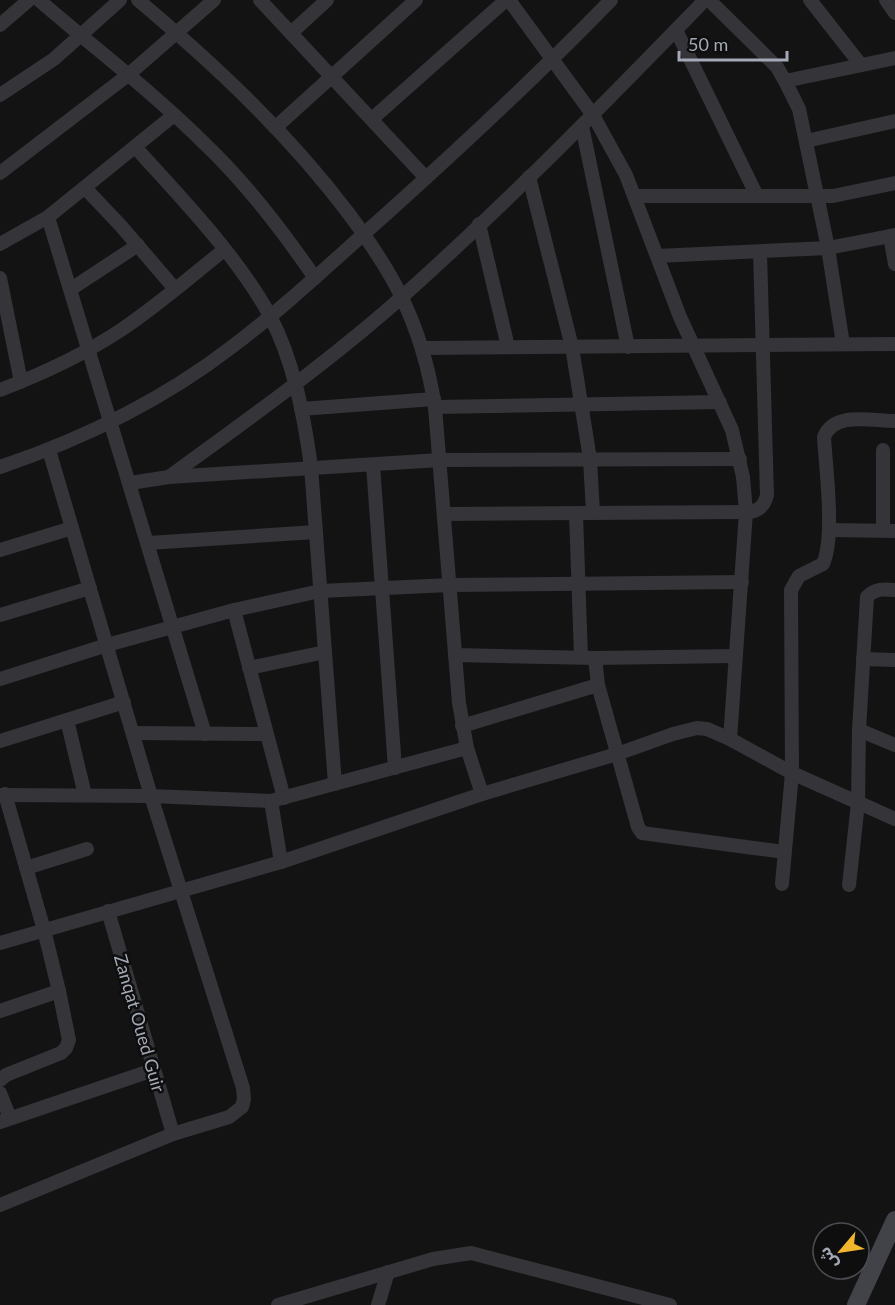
<svg xmlns="http://www.w3.org/2000/svg" width="895" height="1305" font-family="Lato,'Noto Sans Arabic',sans-serif">
	<style>
		.lines { fill: none; stroke-linecap: round; stroke-linejoin: round }
		.street { stroke: #343439; stroke-width: 14 }
		.secondary { stroke: #424349; stroke-width: 18 }
		.labels { text-anchor: middle; dominant-baseline: central; stroke-width: 5; stroke-linejoin: round; paint-order: stroke }
		.street-label { font-size: 18px; fill: #a4a9b5; stroke: #0e0e0f }
	</style>
	<rect width="100%" height="100%" fill="#131314"/>
	<g class="lines">
		<g class="street">
			<path d="M39,0C94,48 153,92 205,144C247,184 282,230 315,278"/>
			<path d="M138,0C215,65 288,133 349,214C369,241 388,268 402,298C419,333 429,369 435,407L459,703L467,748L482,794"/>
			<path d="M260,0L426,178"/>
			<path d="M509,0L593,115L626,175L680,317L732,430L743,477L746,512L730,739"/>
			<path d="M709,0L777,67L785,81L799,109L828,248L843,344"/>
			<path d="M810,0L861,65"/>
			<path d="M886,0L895,13"/>
			<path d="M0,25L29,0"/>
			<path d="M676,30L757,196"/>
			<path d="M291,33L327,0"/>
			<path d="M785,81L895,58"/>
			<path d="M0,95L54,59L120,0"/>
			<path d="M372,119L506,0"/>
			<path d="M582,126L628,347"/>
			<path d="M276,127L416,0"/>
			<path d="M806,141L895,121"/>
			<path d="M135,147C180,196 237,256 269,314C294,361 304,416 311,467L335,784"/>
			<path d="M0,173L128,75L214,0"/>
			<path d="M529,177L572,347L590,459L593,513"/>
			<path d="M86,189L121,226L175,289"/>
			<path d="M635,196H833L895,183"/>
			<path d="M48,217L205,734"/>
			<path d="M479,224L508,347"/>
			<path d="M890,236L895,264"/>
			<path d="M0,244L48,217L174,115"/>
			<path d="M657,256L828,248L895,235"/>
			<path d="M0,278L21,382"/>
			<path d="M71,289L138,245"/>
			<path d="M422,348L895,344"/>
			<path d="M0,390C42,374 83,355 121,330C157,306 190,277 224,250"/>
			<path d="M435,407L720,402"/>
			<path d="M301,409L434,399"/>
			<path d="M883,450V530"/>
			<path d="M373,465L395,768"/>
			<path d="M0,467C83,439 163,400 233,346C286,306 334,260 384,216C462,146 538,75 611,0"/>
			<path d="M169,477C248,419 329,362 403,296C508,202 607,101 705,0"/>
			<path d="M130,483L169,477L440,460L740,459"/>
			<path d="M444,514L746,512C758,512 764,507 767,495L760,252"/>
			<path d="M576,514L581,657"/>
			<path d="M829,530L895,531"/>
			<path d="M148,543L316,532"/>
			<path d="M0,550L72,528"/>
			<path d="M234,610L284,798"/>
			<path d="M0,615L90,588"/>
			<path d="M455,655L595,658L736,656"/>
			<path d="M595,658L598,685L638,827L642,833L784,852"/>
			<path d="M863,659L895,660"/>
			<path d="M249,668L325,652"/>
			<path d="M0,679L107,645L234,610L320,591L450,585L742,582"/>
			<path d="M67,720L85,795"/>
			<path d="M462,726L598,685"/>
			<path d="M859,730L895,745"/>
			<path d="M133,733L266,734"/>
			<path d="M0,741L124,702"/>
			<path d="M0,795L151,796L271,801L467,748"/>
			<path d="M271,801L281,862"/>
			<path d="M26,868L87,849"/>
			<path d="M782,884L792,773L791,590L799,576L823,564C835,537 826,470 824,437C834,411 872,421 895,421"/>
			<path d="M849,885L858,803L859,730L867,597C875,588 884,589 895,590"/>
			<path d="M108,911L173,1134"/>
			<path d="M0,943L281,862L482,794L617,754L673,734L697,728L707,729L730,739L792,773L895,819"/>
			<path d="M0,1011L59,991"/>
			<path d="M0,1080L6,1075L61,1053L66,1048L69,1040L59,991L44,930L5,794"/>
			<path d="M0,1093L10,1118"/>
			<path d="M0,1122L153,1070"/>
			<path d="M0,1205L173,1134L229,1117L242,1107L244,1099L243,1088L151,796L49,450"/>
			<path d="M278,1305L433,1259L471,1253L670,1305"/>
			<path d="M378,1305L388,1272"/>
		</g>
		<path class="secondary" d="M856,1305L895,1220"/>
	</g>
	<g class="labels">
		<g class="street-label">
			<text transform="translate(140 1023) rotate(74)">Zanqat Oued Guir</text>
		</g>
	</g>
	<g transform="translate(841 1251) rotate(241)"><circle r="28" fill="#0e0e0f" stroke="#4a4c51" stroke-width="1.5"/>
	<path d="M0-4.5L10 22L0 15L-10 22Z" fill="#f1b52e"/>
	<text y="-9" font-size="16" font-weight="bold" text-anchor="middle" fill="#a4a9b5">ش</text>
	</g>
	<path d="M679 51v9h108v-9" fill="none" stroke="#a4a9b5" stroke-width="3"/>
	<text x="688" y="51" font-size="18" fill="#a4a9b5" stroke="#0e0e0f" stroke-width="4.5" paint-order="stroke">50 m</text>
</svg>
